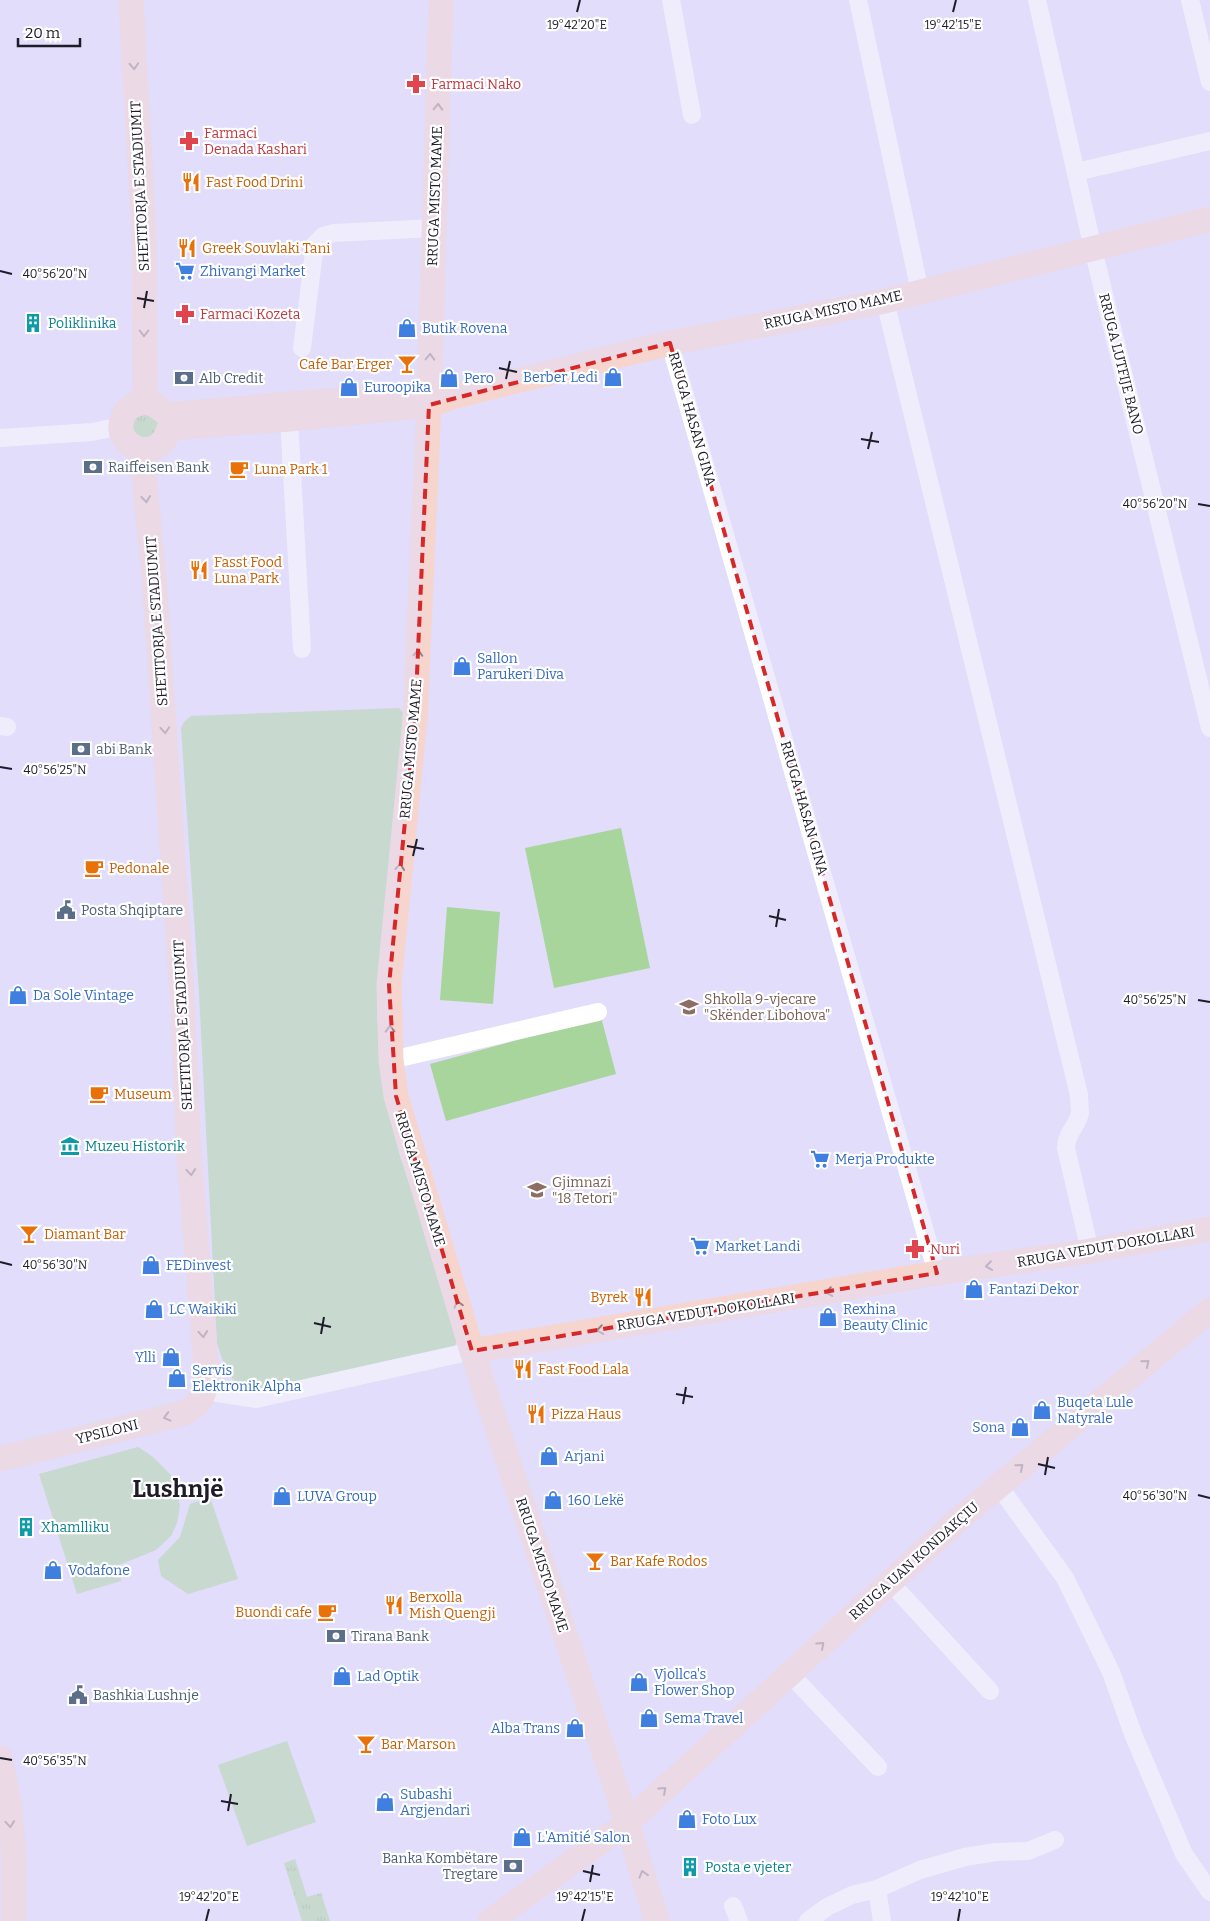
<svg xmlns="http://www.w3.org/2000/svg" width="1210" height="1921" font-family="Bitter,serif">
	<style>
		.grass { fill: url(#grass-tufts) }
		.green { fill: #a8d59c }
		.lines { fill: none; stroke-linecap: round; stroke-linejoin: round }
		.street { stroke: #fff; stroke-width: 18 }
		.secondary { stroke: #f6d5cf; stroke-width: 25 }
		.oneway { stroke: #958284 }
		.marked { fill: none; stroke: #d62828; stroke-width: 4; stroke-dasharray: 10 6; stroke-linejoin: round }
		.ticks { fill: none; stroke: #1e1c29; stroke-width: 2 }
		.labels { text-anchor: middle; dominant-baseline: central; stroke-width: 4.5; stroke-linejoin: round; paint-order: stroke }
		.health-label { font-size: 14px; fill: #be3a42; stroke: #fff; text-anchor: start }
		.food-label { font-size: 14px; fill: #c56008; stroke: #fff; text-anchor: start }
		.street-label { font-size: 14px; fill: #1e1c29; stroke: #fff }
		.shop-label { font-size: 14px; fill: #366cbe; stroke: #fff; text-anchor: start }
		.culture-label { font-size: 14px; fill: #0d838f; stroke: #fff; text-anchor: start }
		.service-label { font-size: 14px; fill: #4e5e75; stroke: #fff; text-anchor: start }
		.education-label { font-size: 14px; fill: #785e54; stroke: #fff; text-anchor: start }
		.town-label { font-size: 24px; font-weight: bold; fill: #1e1c29; stroke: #fff }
		.ticks-label { font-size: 12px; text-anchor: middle; fill: #1e1c29; stroke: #fff; stroke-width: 4.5; stroke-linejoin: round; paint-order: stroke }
	</style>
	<defs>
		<pattern id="grass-tufts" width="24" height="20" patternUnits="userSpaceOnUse" patternTransform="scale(1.25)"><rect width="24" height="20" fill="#a8d59c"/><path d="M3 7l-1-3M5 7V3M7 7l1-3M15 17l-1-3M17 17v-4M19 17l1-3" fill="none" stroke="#90b686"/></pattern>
	</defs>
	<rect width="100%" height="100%" fill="#e2ddfa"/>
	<g class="grass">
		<path d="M143,413L158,421L159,431L140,442L130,423Z"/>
		<path d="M295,1859L307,1897L321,1893L330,1921H302L284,1863Z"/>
	</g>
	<g class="green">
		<path d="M399,708L407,718L381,964L377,984V1016L385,1100L400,1156L443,1285L457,1339L455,1346L272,1393C264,1392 255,1391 247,1389C229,1383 222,1359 217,1343L199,992L181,728L184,722L191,716Z"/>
		<path d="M621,828L650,968L554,988L525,848Z"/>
		<path d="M447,907L500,912L493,1004L440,1000Z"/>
		<path d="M601,1017L616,1074L446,1121L430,1064Z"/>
		<path d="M138,1447L153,1457L173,1477L180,1506L177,1523L171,1536L156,1550L119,1565L121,1581L77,1594L39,1474Z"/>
		<path d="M210,1497L238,1579L188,1594L161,1576L158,1560L180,1537L190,1504Z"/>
		<path d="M287,1741L316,1822L247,1846L218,1765Z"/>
	</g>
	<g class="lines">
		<g class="street">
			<path d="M671,0L692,115"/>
			<path d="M858,0L920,292"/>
			<path d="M1037,0L1093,249L1210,728"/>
			<path d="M1190,0L1210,82"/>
			<path d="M1076,172L1210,141"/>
			<path d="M885,301L1079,1095C1079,1101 1080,1107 1080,1113C1078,1126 1066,1132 1066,1148L1090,1251"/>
			<path d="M670,343L937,1273"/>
			<path d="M302,348L315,244L323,236L334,233L434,228"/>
			<path d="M289,419L302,649"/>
			<path d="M0,438L92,432L121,426"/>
			<path d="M0,726L7,727"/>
			<path d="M391,1060L598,1012"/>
			<path d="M205,1391L256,1399L472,1351"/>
			<path d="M998,1485L1065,1578L1111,1672L1133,1734L1184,1854L1210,1892"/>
			<path d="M890,1582L990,1691"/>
			<path d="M790,1674L878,1767"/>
			<path d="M877,1889L882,1921"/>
			<path d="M733,1906L739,1921"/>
			<path d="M808,1921L827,1907L852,1895L877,1889L920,1870L965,1857L996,1852L1028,1851L1055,1840"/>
		</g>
		<g class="secondary">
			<path d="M131,0L144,235L145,402"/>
			<path d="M441,0L429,405L415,719L389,985L391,1060L396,1096L472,1351L621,1804L657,1921"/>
			<path d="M455,396L429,392L168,415C159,407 150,399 137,404C131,406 125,411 123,417C110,448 160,466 169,428L289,419L429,405L455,396L670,343L885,301L1210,219"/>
			<path d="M472,1351L937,1273L1090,1251L1210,1229"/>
			<path d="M0,1459L184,1413C201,1405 205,1394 207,1376L189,1156L182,996L154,576L144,477L143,450"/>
			<path d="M0,1758L9,1804L14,1857V1921"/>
			<path d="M490,1921L627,1823L958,1520L1210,1310"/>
		</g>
	</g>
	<defs><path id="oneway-chevron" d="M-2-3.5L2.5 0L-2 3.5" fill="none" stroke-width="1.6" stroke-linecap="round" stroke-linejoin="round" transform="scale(1.25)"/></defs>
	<g class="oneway">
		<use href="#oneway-chevron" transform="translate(134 66) rotate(87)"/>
		<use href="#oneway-chevron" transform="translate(438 107) rotate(-88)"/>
		<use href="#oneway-chevron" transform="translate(144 333) rotate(90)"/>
		<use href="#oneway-chevron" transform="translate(430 357) rotate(-88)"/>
		<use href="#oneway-chevron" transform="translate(146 499) rotate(84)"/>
		<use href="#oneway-chevron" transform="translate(418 653) rotate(-87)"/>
		<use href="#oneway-chevron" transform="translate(165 730) rotate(86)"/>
		<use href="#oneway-chevron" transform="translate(400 867) rotate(-84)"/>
		<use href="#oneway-chevron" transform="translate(390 1029) rotate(-92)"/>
		<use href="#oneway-chevron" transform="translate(191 1172) rotate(85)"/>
		<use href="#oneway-chevron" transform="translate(989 1266) rotate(172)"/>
		<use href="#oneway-chevron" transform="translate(829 1292) rotate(171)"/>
		<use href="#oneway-chevron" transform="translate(458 1304) rotate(-106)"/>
		<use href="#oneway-chevron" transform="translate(600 1330) rotate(171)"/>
		<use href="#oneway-chevron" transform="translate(203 1334) rotate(85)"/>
		<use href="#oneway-chevron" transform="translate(1146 1363) rotate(-40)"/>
		<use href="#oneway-chevron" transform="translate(167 1417) rotate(165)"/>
		<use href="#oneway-chevron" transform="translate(1020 1467) rotate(-40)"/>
		<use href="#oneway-chevron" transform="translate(821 1645) rotate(-42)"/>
		<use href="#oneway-chevron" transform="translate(663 1790) rotate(-42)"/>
		<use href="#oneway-chevron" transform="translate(10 1824) rotate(85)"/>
		<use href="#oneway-chevron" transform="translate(643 1874) rotate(-107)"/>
	</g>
	<path d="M0 0H1210V1921H0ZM670,343L937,1273L472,1351L396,1096L389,985L415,719L429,405Z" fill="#e2ddfa" fill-opacity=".55" fill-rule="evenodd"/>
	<path class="marked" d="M670,343L937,1273L472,1351L396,1096L389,985L415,719L429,405Z"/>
	<path class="ticks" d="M577,12L580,0M953,12L956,0M0,271L12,274M137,298L154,301M144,308L147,291M499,368L517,372M506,379L510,361M861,439L879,442M868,449L872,432M1198,504L1210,506M0,767L12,769M407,846L424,849M413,856L417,839M769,916L786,920M776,927L779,909M1198,1000L1210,1002M0,1262L12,1265M314,1323L331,1327M321,1334L324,1317M676,1394L693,1397M683,1404L686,1387M1038,1464L1055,1468M1045,1475L1048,1457M1198,1495L1210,1498M0,1758L12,1760M221,1801L238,1804M228,1811L231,1794M583,1871L600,1875M590,1882L593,1865M206,1921L209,1909M582,1921L585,1909M958,1921L960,1909"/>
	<defs>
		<g id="pharmacy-bare" transform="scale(1.5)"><path d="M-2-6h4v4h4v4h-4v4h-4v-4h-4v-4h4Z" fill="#e0444e" stroke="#fff" stroke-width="2.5" paint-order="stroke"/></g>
		<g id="restaurant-bare" transform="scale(1.5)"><path d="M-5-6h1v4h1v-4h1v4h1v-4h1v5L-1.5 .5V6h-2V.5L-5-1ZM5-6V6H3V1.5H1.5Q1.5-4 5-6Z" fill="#e8710a" stroke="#fff" stroke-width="2.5" paint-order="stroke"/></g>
		<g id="supermarket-bare" transform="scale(1.5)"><path d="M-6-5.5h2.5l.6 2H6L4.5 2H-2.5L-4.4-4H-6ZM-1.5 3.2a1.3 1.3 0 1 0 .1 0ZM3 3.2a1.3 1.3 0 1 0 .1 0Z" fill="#3f7fe0" stroke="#fff" stroke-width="2.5" paint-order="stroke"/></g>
		<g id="building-bare" transform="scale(1.5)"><path d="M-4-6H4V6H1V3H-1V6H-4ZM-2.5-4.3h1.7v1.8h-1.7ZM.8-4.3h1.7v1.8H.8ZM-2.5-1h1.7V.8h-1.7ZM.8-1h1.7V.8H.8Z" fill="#0f9aa8" stroke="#fff" stroke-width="2.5" paint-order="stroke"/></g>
		<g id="shop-bare" transform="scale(1.5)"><path d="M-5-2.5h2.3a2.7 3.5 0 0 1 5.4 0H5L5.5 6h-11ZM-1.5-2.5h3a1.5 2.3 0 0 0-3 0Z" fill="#3f7fe0" stroke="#fff" stroke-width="2.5" paint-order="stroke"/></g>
		<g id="bar-bare" transform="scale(1.5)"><path d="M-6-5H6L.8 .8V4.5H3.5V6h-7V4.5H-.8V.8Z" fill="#e8710a" stroke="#fff" stroke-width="2.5" paint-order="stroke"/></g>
		<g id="bank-bare" transform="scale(1.5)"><path d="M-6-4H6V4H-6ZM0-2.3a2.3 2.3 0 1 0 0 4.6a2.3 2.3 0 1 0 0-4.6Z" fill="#5c6f8a" stroke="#fff" stroke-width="2.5" paint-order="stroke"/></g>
		<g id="cafe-bare" transform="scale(1.5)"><path d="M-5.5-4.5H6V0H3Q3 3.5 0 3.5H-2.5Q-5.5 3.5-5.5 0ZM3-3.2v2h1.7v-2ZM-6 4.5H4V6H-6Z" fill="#e8710a" stroke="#fff" stroke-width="2.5" paint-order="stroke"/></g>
		<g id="civic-bare" transform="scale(1.5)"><path d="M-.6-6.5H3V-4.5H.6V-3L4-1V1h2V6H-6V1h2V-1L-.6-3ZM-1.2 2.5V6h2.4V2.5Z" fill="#5c6f8a" stroke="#fff" stroke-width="2.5" paint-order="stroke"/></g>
		<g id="school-bare" transform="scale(1.5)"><path d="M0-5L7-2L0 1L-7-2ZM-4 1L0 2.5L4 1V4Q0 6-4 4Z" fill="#8d6e63" stroke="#fff" stroke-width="2.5" paint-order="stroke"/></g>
		<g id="museum-bare" transform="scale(1.5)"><path d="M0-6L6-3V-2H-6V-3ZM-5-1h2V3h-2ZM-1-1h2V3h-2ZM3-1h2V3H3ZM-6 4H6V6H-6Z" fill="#0f9aa8" stroke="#fff" stroke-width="2.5" paint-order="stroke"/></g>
	</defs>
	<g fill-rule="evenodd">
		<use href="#pharmacy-bare" x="416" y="84"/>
		<use href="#pharmacy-bare" x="189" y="141"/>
		<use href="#restaurant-bare" x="191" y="182"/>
		<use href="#restaurant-bare" x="187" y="248"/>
		<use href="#supermarket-bare" x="185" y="271"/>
		<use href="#pharmacy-bare" x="185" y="314"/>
		<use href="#building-bare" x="33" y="323"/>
		<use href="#shop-bare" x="407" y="328"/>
		<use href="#bar-bare" x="407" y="364"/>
		<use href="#shop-bare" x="613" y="377"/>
		<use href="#bank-bare" x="184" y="378"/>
		<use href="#shop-bare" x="449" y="378"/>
		<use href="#shop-bare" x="349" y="387"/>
		<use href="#bank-bare" x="93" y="467"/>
		<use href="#cafe-bare" x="239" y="469"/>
		<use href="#restaurant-bare" x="199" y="570"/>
		<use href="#shop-bare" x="462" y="666"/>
		<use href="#bank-bare" x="81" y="749"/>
		<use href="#cafe-bare" x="94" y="868"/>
		<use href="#civic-bare" x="66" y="910"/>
		<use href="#shop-bare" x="18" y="995"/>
		<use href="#school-bare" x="689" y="1007"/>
		<use href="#cafe-bare" x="99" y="1094"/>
		<use href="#museum-bare" x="70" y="1146"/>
		<use href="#supermarket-bare" x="820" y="1159"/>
		<use href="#school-bare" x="537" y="1190"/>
		<use href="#bar-bare" x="29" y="1234"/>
		<use href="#supermarket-bare" x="700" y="1246"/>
		<use href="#pharmacy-bare" x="915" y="1249"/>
		<use href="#shop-bare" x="151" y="1265"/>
		<use href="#shop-bare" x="974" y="1289"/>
		<use href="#restaurant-bare" x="643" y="1297"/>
		<use href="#shop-bare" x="154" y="1309"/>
		<use href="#shop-bare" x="828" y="1317"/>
		<use href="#shop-bare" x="171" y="1357"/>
		<use href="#restaurant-bare" x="523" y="1369"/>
		<use href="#shop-bare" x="177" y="1378"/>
		<use href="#shop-bare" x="1042" y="1410"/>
		<use href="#restaurant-bare" x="536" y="1414"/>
		<use href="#shop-bare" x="1020" y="1427"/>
		<use href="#shop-bare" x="549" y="1456"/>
		<use href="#shop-bare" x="282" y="1496"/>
		<use href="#shop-bare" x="553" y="1500"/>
		<use href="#building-bare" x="26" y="1527"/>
		<use href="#bar-bare" x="595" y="1561"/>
		<use href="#shop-bare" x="53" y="1570"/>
		<use href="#restaurant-bare" x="394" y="1605"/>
		<use href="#cafe-bare" x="327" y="1612"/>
		<use href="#bank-bare" x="336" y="1636"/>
		<use href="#shop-bare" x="342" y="1676"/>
		<use href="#shop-bare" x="639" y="1682"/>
		<use href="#civic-bare" x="78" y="1695"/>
		<use href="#shop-bare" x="649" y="1718"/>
		<use href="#shop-bare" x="575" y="1728"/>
		<use href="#bar-bare" x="366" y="1744"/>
		<use href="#shop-bare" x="385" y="1802"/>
		<use href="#shop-bare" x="687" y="1819"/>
		<use href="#shop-bare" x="522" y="1837"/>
		<use href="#bank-bare" x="513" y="1866"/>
		<use href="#building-bare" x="690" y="1867"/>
	</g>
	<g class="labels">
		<g class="health-label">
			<text x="431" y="84">Farmaci Nako</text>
			<text x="204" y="133">Farmaci<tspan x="204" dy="16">Denada Kashari</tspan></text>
			<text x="200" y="314">Farmaci Kozeta</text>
			<text x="930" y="1249">Nuri</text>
		</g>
		<g class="food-label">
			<text x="206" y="182">Fast Food Drini</text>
			<text x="202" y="248">Greek Souvlaki Tani</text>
			<text x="392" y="364" text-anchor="end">Cafe Bar Erger</text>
			<text x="254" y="469">Luna Park 1</text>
			<text x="214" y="562">Fasst Food<tspan x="214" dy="16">Luna Park</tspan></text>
			<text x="109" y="868">Pedonale</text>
			<text x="114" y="1094">Museum</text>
			<text x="44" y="1234">Diamant Bar</text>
			<text x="628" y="1297" text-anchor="end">Byrek</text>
			<text x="538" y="1369">Fast Food Lala</text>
			<text x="551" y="1414">Pizza Haus</text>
			<text x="610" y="1561">Bar Kafe Rodos</text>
			<text x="409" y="1597">Berxolla<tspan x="409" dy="16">Mish Quengji</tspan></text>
			<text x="312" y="1612" text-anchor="end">Buondi cafe</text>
			<text x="381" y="1744">Bar Marson</text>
		</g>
		<g class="street-label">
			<text transform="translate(140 186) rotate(-93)">SHETITORJA E STADIUMIT</text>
			<text transform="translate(435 196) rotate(-88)">RRUGA MISTO MAME</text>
			<text transform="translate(833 310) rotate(-12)">RRUGA MISTO MAME</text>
			<text transform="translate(1121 364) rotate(76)">RRUGA LUTFIJE BANO</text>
			<text transform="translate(692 419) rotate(74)">RRUGA HASAN GINA</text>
			<text transform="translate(157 621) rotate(-94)">SHETITORJA E STADIUMIT</text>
			<text transform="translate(411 749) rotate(-85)">RRUGA MISTO MAME</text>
			<text transform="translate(804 808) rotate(74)">RRUGA HASAN GINA</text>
			<text transform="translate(183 1025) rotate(-93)">SHETITORJA E STADIUMIT</text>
			<text transform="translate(420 1179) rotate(73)">RRUGA MISTO MAME</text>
			<text transform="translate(1106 1247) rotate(-10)">RRUGA VEDUT DOKOLLARI</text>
			<text transform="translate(706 1312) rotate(-9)">RRUGA VEDUT DOKOLLARI</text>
			<text transform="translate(107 1432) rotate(-14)">YPSILONI</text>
			<text transform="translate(914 1561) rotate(-42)">RRUGA UAN KONDAKÇIU</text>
			<text transform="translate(542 1565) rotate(72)">RRUGA MISTO MAME</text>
		</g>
		<g class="shop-label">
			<text x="200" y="271">Zhivangi Market</text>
			<text x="422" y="328">Butik Rovena</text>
			<text x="598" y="377" text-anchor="end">Berber Ledi</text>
			<text x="464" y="378">Pero</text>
			<text x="364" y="387">Euroopika</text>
			<text x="477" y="658">Sallon<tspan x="477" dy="16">Parukeri Diva</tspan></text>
			<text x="33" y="995">Da Sole Vintage</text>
			<text x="835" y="1159">Merja Produkte</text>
			<text x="715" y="1246">Market Landi</text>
			<text x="166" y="1265">FEDinvest</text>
			<text x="989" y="1289">Fantazi Dekor</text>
			<text x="169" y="1309">LC Waikiki</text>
			<text x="843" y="1309">Rexhina<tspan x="843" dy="16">Beauty Clinic</tspan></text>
			<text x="156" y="1357" text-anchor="end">Ylli</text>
			<text x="192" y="1370">Servis<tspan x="192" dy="16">Elektronik Alpha</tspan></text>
			<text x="1057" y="1402">Buqeta Lule<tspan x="1057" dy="16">Natyrale</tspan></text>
			<text x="1005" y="1427" text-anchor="end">Sona</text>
			<text x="564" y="1456">Arjani</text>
			<text x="297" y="1496">LUVA Group</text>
			<text x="568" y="1500">160 Lekë</text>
			<text x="68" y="1570">Vodafone</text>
			<text x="654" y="1674">Vjollca's<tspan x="654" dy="16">Flower Shop</tspan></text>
			<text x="357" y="1676">Lad Optik</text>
			<text x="664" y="1718">Sema Travel</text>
			<text x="560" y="1728" text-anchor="end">Alba Trans</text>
			<text x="400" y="1794">Subashi<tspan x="400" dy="16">Argjendari</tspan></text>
			<text x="702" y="1819">Foto Lux</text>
			<text x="537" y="1837">L'Amitié Salon</text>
		</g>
		<g class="culture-label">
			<text x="48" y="323">Poliklinika</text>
			<text x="85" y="1146">Muzeu Historik</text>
			<text x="41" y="1527">Xhamlliku</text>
			<text x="705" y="1867">Posta e vjeter</text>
		</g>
		<g class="service-label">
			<text x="199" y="378">Alb Credit</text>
			<text x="108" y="467">Raiffeisen Bank</text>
			<text x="96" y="749">abi Bank</text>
			<text x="81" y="910">Posta Shqiptare</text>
			<text x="351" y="1636">Tirana Bank</text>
			<text x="93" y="1695">Bashkia Lushnje</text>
			<text x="498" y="1858" text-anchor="end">Banka Kombëtare<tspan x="498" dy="16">Tregtare</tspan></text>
		</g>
		<g class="education-label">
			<text x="704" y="999">Shkolla 9-vjecare<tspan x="704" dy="16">"Skënder Libohova"</tspan></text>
			<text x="552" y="1182">Gjimnazi<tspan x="552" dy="16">"18 Tetori"</tspan></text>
		</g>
		<g class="town-label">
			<text x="178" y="1489">Lushnjë</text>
		</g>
	</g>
	<g class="ticks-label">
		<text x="577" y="29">19°42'20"E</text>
		<text x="953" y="29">19°42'15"E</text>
		<text x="55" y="278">40°56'20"N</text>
		<text x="1155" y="508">40°56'20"N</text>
		<text x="55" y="774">40°56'25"N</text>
		<text x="1155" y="1004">40°56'25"N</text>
		<text x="55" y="1269">40°56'30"N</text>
		<text x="1155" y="1500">40°56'30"N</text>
		<text x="55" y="1765">40°56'35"N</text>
		<text x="209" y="1901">19°42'20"E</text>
		<text x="585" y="1901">19°42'15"E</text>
		<text x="960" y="1901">19°42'10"E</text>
	</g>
	<path d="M18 38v8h62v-8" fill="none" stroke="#1e1c29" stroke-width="2.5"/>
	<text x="25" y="38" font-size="15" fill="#1e1c29" stroke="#ffffff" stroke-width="4" paint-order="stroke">20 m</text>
</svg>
